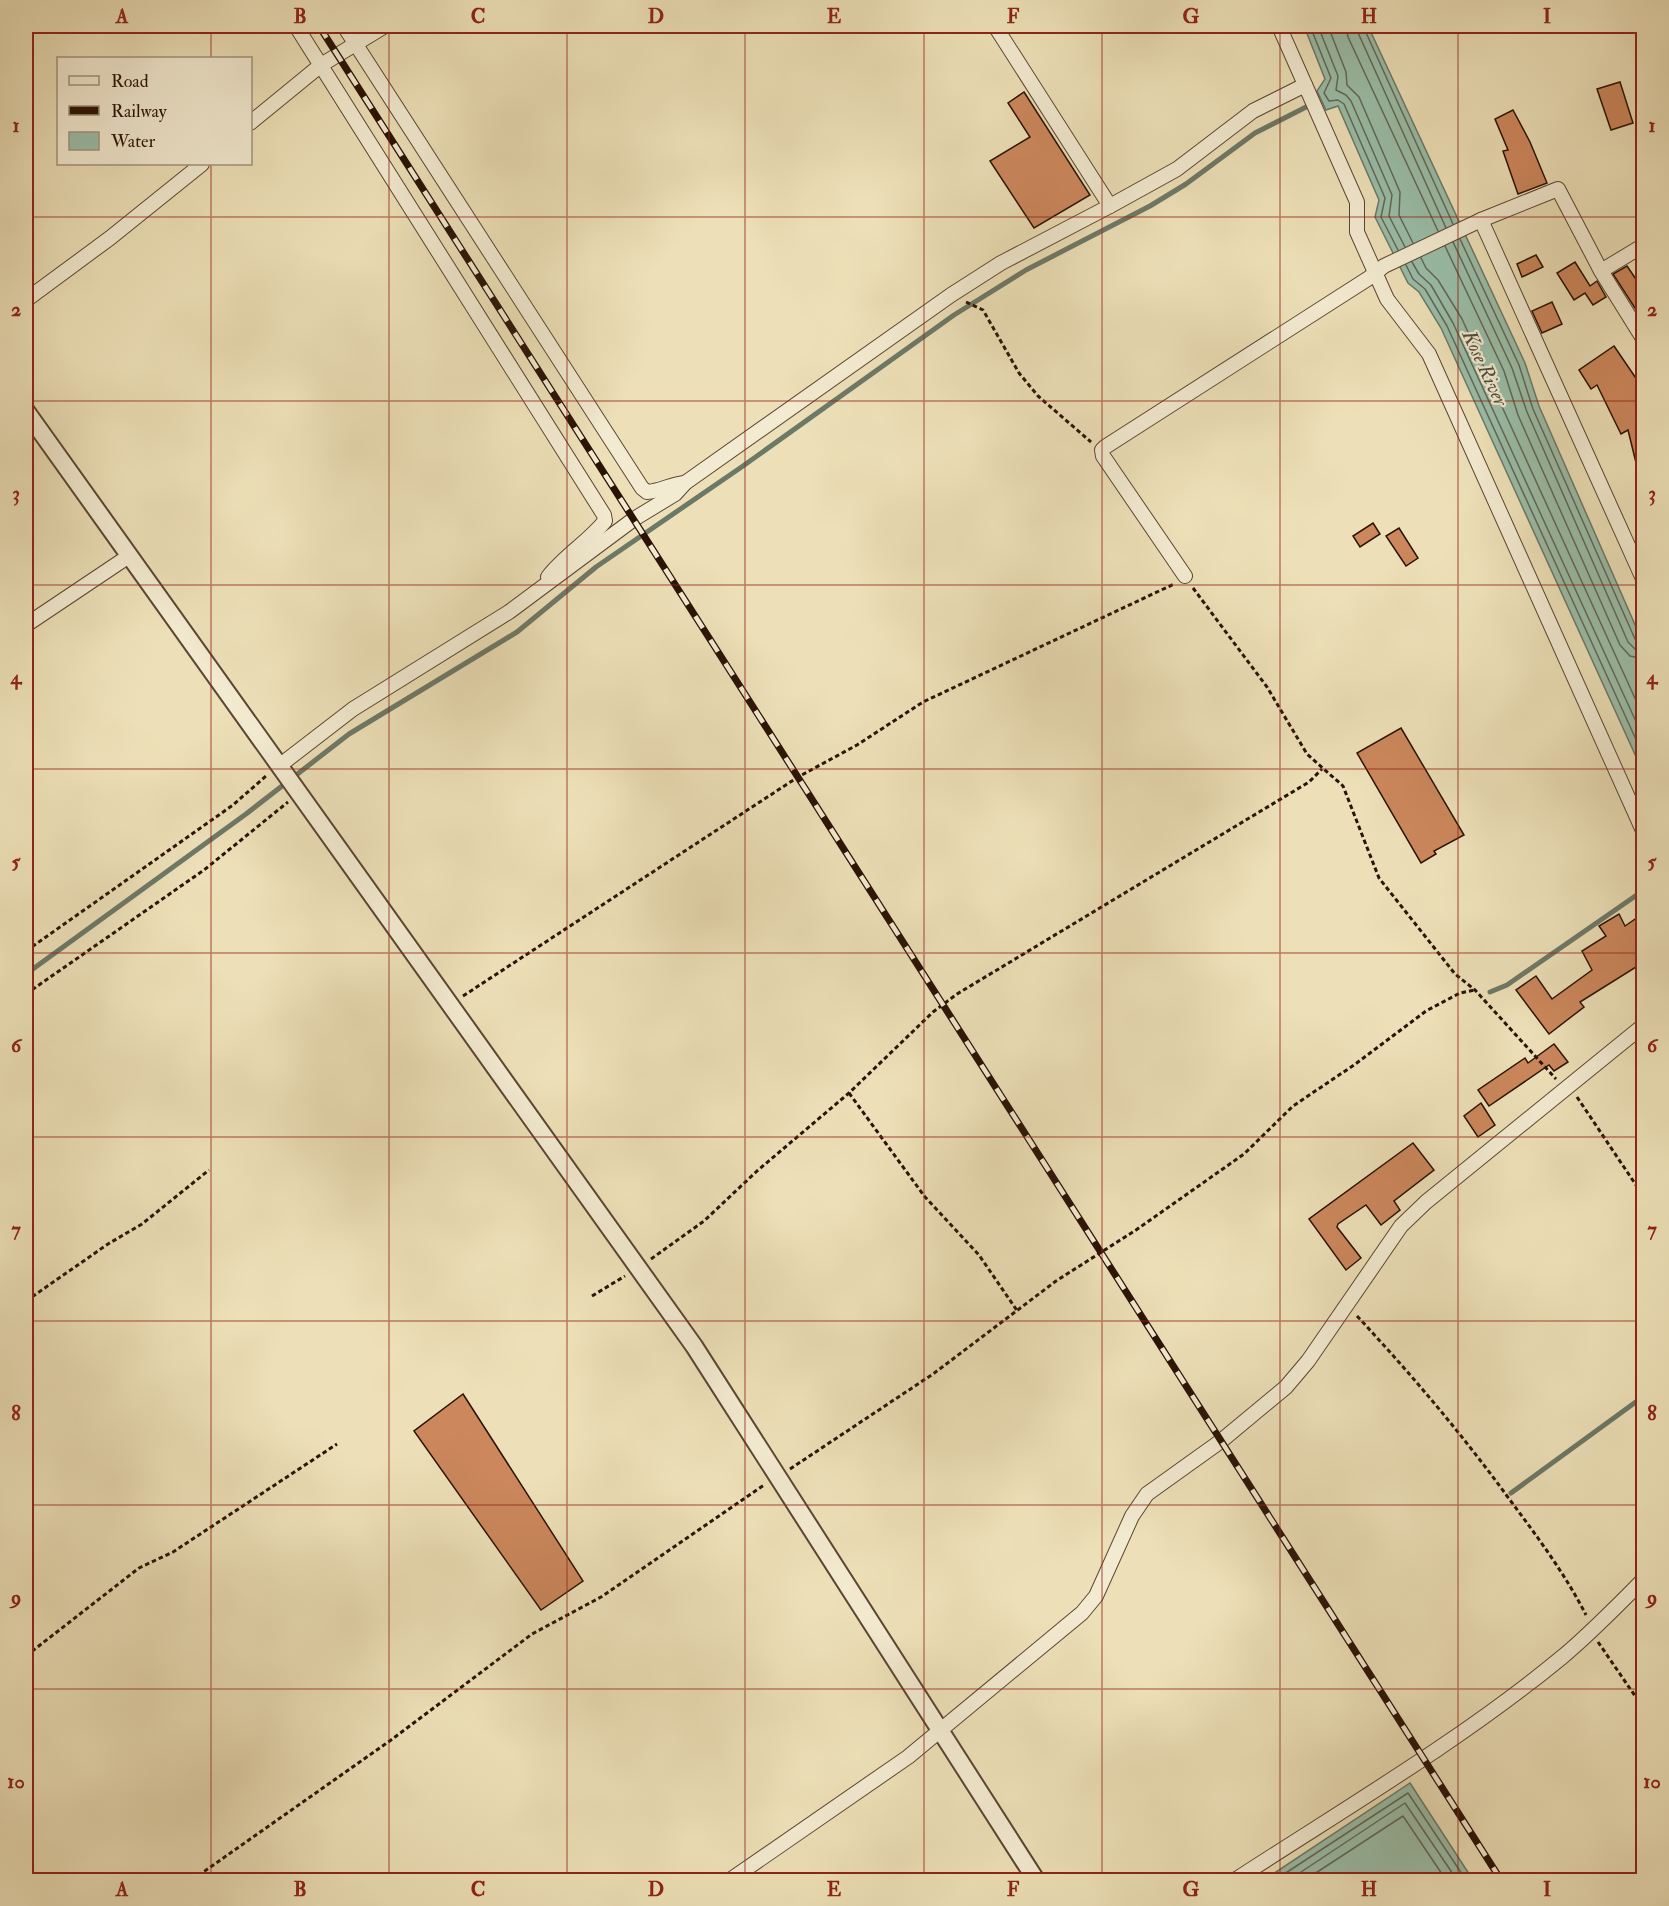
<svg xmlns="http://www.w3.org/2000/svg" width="1669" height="1906" font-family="'IM FELL Double Pica',serif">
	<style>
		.water { fill: #9abea9; stroke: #6d7967; stroke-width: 1.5 }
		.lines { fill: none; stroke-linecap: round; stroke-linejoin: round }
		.shore { stroke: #626857; stroke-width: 1.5 }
		.stream { stroke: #6d7967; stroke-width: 5 }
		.building { fill: #cc875c; stroke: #2a1205; stroke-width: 1.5 }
		.minor-casing { stroke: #5b4632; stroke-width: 16 }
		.tertiary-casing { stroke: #5b4632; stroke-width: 20 }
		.path { stroke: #2a1205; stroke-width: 3; stroke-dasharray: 4.5 3; stroke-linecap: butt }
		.minor { stroke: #f3ebd1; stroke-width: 14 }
		.tertiary { stroke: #f3ebd1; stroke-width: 16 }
		.rail-casing { stroke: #2a1205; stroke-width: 7 }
		.rail { stroke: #f3ebd1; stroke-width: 4.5; stroke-dasharray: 14; stroke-linecap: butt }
		.grid { fill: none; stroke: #8f2418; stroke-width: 1.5; stroke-opacity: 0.55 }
		.labels { text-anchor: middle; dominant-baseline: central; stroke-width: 4.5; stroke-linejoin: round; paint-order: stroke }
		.water-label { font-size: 20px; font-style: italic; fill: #514e3e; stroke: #f3ebd1 }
		.neatline { fill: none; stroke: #8f2418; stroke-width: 2 }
		.grid-label { font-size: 20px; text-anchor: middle; font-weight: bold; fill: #8f2418 }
	</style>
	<rect width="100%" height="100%" fill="#ede0b8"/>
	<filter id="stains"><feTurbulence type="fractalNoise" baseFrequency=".00333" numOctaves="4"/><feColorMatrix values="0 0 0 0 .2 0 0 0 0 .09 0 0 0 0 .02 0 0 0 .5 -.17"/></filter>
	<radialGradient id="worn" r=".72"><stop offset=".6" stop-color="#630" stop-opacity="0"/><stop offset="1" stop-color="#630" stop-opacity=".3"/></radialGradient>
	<g class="water">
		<path d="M1304,26H1368L1525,363L1539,406L1643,643V772L1441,328L1419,292L1408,283L1375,217L1379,200L1338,106L1326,110L1317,91L1325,79Z"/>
		<path d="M1410,1783L1473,1880H1264Z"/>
	</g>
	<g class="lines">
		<g class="shore">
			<path d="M1310,26L1331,78L1324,93L1329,101L1338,100L1344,104L1385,198L1381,217L1398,250"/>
			<path d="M1318,26L1338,76L1336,90L1346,95L1351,101L1392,195L1389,216L1405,247"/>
			<path d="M1328,26L1346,72L1347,85L1359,97L1400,192L1399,215L1413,243"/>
			<path d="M1346,26L1348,37L1438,231"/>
			<path d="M1355,26L1446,228"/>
			<path d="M1363,26L1453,224"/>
			<path d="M1460,239L1519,365L1533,409L1635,639L1644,643"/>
			<path d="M1453,242L1512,368L1527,412L1628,642L1635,649L1644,650"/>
			<path d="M1445,246L1504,371L1518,415L1620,645L1630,656L1644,659"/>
			<path d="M1421,258L1426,268L1438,280L1462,319L1644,718"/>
			<path d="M1412,262L1419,274L1431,285L1453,323L1644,739"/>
			<path d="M1406,265L1413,279L1425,289L1447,326L1644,757"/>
			<path d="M1275,1880L1408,1793L1466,1880"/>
			<path d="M1289,1880L1405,1803L1457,1880"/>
			<path d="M1305,1880L1403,1816L1446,1880"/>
		</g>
		<g class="stream">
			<path d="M26,974L246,814L349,734L517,632L596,567L743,466L954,315L1026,270L1150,206L1186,184L1255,133L1312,104"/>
			<path d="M1490,992L1507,985L1644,890"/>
			<path d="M1511,1493L1644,1396"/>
		</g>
	</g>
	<g class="building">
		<path d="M1620,82L1633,123L1611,130L1597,89Z"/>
		<path d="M1024,92L1090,195L1034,228L990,161L1030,137L1008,103Z"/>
		<path d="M1513,110L1530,142L1547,183L1518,194L1503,151L1508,150L1495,119Z"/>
		<path d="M1536,255L1543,267L1522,277L1517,264Z"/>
		<path d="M1575,262L1590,286L1597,281L1606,297L1593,305L1585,293L1574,300L1557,273Z"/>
		<path d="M1627,266L1644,291V322L1613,274Z"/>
		<path d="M1552,302L1562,324L1542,333L1532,311Z"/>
		<path d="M1614,346L1644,390V471H1638L1628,430L1621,434L1597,385L1591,389L1579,370Z"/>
		<path d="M1373,523L1380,534L1360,547L1353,536Z"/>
		<path d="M1399,528L1418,558L1406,566L1386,536Z"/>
		<path d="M1401,728L1464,835L1434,851L1436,854L1421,863L1357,753Z"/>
		<path d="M1644,913V962L1580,1002L1584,1007L1549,1034L1516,990L1536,976L1552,999L1592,970L1582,951L1606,936L1599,926L1619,914L1625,926Z"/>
		<path d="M1554,1044L1568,1062L1554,1071L1549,1065L1489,1106L1478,1090L1525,1058L1528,1063Z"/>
		<path d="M1481,1103L1495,1125L1478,1137L1464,1116Z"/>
		<path d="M1413,1143L1434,1170L1394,1201L1400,1210L1381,1225L1366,1205L1338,1224L1337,1227L1361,1258L1346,1270L1309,1219Z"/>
		<path d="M463,1394L583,1581L541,1610L414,1431Z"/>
	</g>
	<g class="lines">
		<g class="minor-casing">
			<g id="minor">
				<path d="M296,26L604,515L605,521C588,542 564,556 548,577"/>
				<path d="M344,26L642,488L647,492C661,491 671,484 685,483"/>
				<path d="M1279,26L1357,202V232L1387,299L1429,354L1644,833"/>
				<path d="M250,123L321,65L385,26"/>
				<path d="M1110,206L1177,169L1253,111L1305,85"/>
				<path d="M1481,220L1558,189L1601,271L1644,245"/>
				<path d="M1601,271L1644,340"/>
				<path d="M26,300L110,238L202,164"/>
				<path d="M1185,576L1103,456L1102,450L1105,447L1369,278L1384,266L1481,220L1644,581"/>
				<path d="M26,625L129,556"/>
				<path d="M279,766L353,709L509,612L634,519L675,494L685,483L951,295L1001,263L1110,206L995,26"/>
				<path d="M730,1880L908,1757L1082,1613L1096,1596L1132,1516L1147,1494L1221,1441L1286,1387L1308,1361L1401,1226L1426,1202L1644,1025"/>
				<path d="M1235,1880C1344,1809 1460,1741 1561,1658C1590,1634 1617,1606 1644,1579"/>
			</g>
		</g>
		<g class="tertiary-casing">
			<path id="tertiary" d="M26,411L694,1346L1036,1880"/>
		</g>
		<g class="path">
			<path d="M966,302L983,310L1019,373L1038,396L1091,442"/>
			<path d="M1193,588L1267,687L1307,754L1343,786L1379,878L1455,974L1475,990L1556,1079"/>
			<path d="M26,951L233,805L266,776"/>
			<path d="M26,994L204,870L288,802"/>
			<path d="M463,996L798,777L857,745L923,702L1174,584"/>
			<path d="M849,1093L925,1197L979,1255L1018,1312"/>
			<path d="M1577,1097L1644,1197"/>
			<path d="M651,1259L704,1221L757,1171L849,1093L933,1012L957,994L1309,782L1322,769"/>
			<path d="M592,1296L625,1276"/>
			<path d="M26,1301L108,1244L142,1224L209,1170"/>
			<path d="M1357,1316C1411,1374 1461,1433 1507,1496C1536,1535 1564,1572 1586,1615"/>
			<path d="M790,1469L933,1374L1056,1281L1136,1230L1244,1154L1293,1106L1354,1065L1426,1011L1460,993L1475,990"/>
			<path d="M1598,1642L1644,1709"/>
			<path d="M26,1656L139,1568L173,1552L337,1444"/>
			<path d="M192,1880L391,1740L532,1634L601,1597L764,1485"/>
		</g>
		<use href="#minor" class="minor"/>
		<use href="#tertiary" class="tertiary"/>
		<g class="rail-casing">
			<path id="rail" d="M319,26L1501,1880"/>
		</g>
		<use href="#rail" class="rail"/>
	</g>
	<path class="grid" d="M211,26V58M389,26V1880M567,26V1880M745,26V1880M924,26V1880M1102,26V1880M1280,26V1880M1458,26V1880M211,164V1880M26,217H1644M26,401H1644M26,585H1644M26,769H1644M26,953H1644M26,1137H1644M26,1321H1644M26,1505H1644M26,1689H1644"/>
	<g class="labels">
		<g class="water-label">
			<text transform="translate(1485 368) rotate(65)">Kose River</text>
		</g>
	</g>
	<rect width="1669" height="1906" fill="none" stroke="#ede0b8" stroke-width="66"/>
	<rect x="57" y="57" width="195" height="108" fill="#f3ebd1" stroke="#a3947f" stroke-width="1.5"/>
	<rect x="69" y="76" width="30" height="9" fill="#f3ebd1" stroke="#a3947f" stroke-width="1.5"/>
	<text x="111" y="87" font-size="18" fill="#2a1205">Road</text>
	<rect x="69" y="106" width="30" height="9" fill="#2a1205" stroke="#a3947f" stroke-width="1.5"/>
	<text x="111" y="117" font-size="18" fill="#2a1205">Railway</text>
	<rect x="69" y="132" width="30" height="18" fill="#9abea9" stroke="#a3947f" stroke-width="1.5"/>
	<text x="111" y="147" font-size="18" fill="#2a1205">Water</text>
	<rect x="33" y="33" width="1603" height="1840" class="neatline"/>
	<g class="grid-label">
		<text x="122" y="23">A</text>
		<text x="300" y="23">B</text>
		<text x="478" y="23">C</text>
		<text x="656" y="23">D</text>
		<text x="834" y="23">E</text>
		<text x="1013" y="23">F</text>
		<text x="1191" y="23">G</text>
		<text x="1369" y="23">H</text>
		<text x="1547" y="23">I</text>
		<text x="16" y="132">1</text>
		<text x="1652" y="132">1</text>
		<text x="16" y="316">2</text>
		<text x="1652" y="316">2</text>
		<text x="16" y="500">3</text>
		<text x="1652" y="500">3</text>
		<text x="16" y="684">4</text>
		<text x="1652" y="684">4</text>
		<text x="16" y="868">5</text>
		<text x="1652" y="868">5</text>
		<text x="16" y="1052">6</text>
		<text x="1652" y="1052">6</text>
		<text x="16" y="1236">7</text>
		<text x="1652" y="1236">7</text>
		<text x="16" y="1420">8</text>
		<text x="1652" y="1420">8</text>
		<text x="16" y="1604">9</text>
		<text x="1652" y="1604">9</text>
		<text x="16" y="1788">10</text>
		<text x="1652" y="1788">10</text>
		<text x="122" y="1896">A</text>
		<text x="300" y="1896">B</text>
		<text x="478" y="1896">C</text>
		<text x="656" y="1896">D</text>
		<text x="834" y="1896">E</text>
		<text x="1013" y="1896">F</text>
		<text x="1191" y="1896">G</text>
		<text x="1369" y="1896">H</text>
		<text x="1547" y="1896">I</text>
	</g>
	<rect width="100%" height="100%" filter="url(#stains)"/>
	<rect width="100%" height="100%" fill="url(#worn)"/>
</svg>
